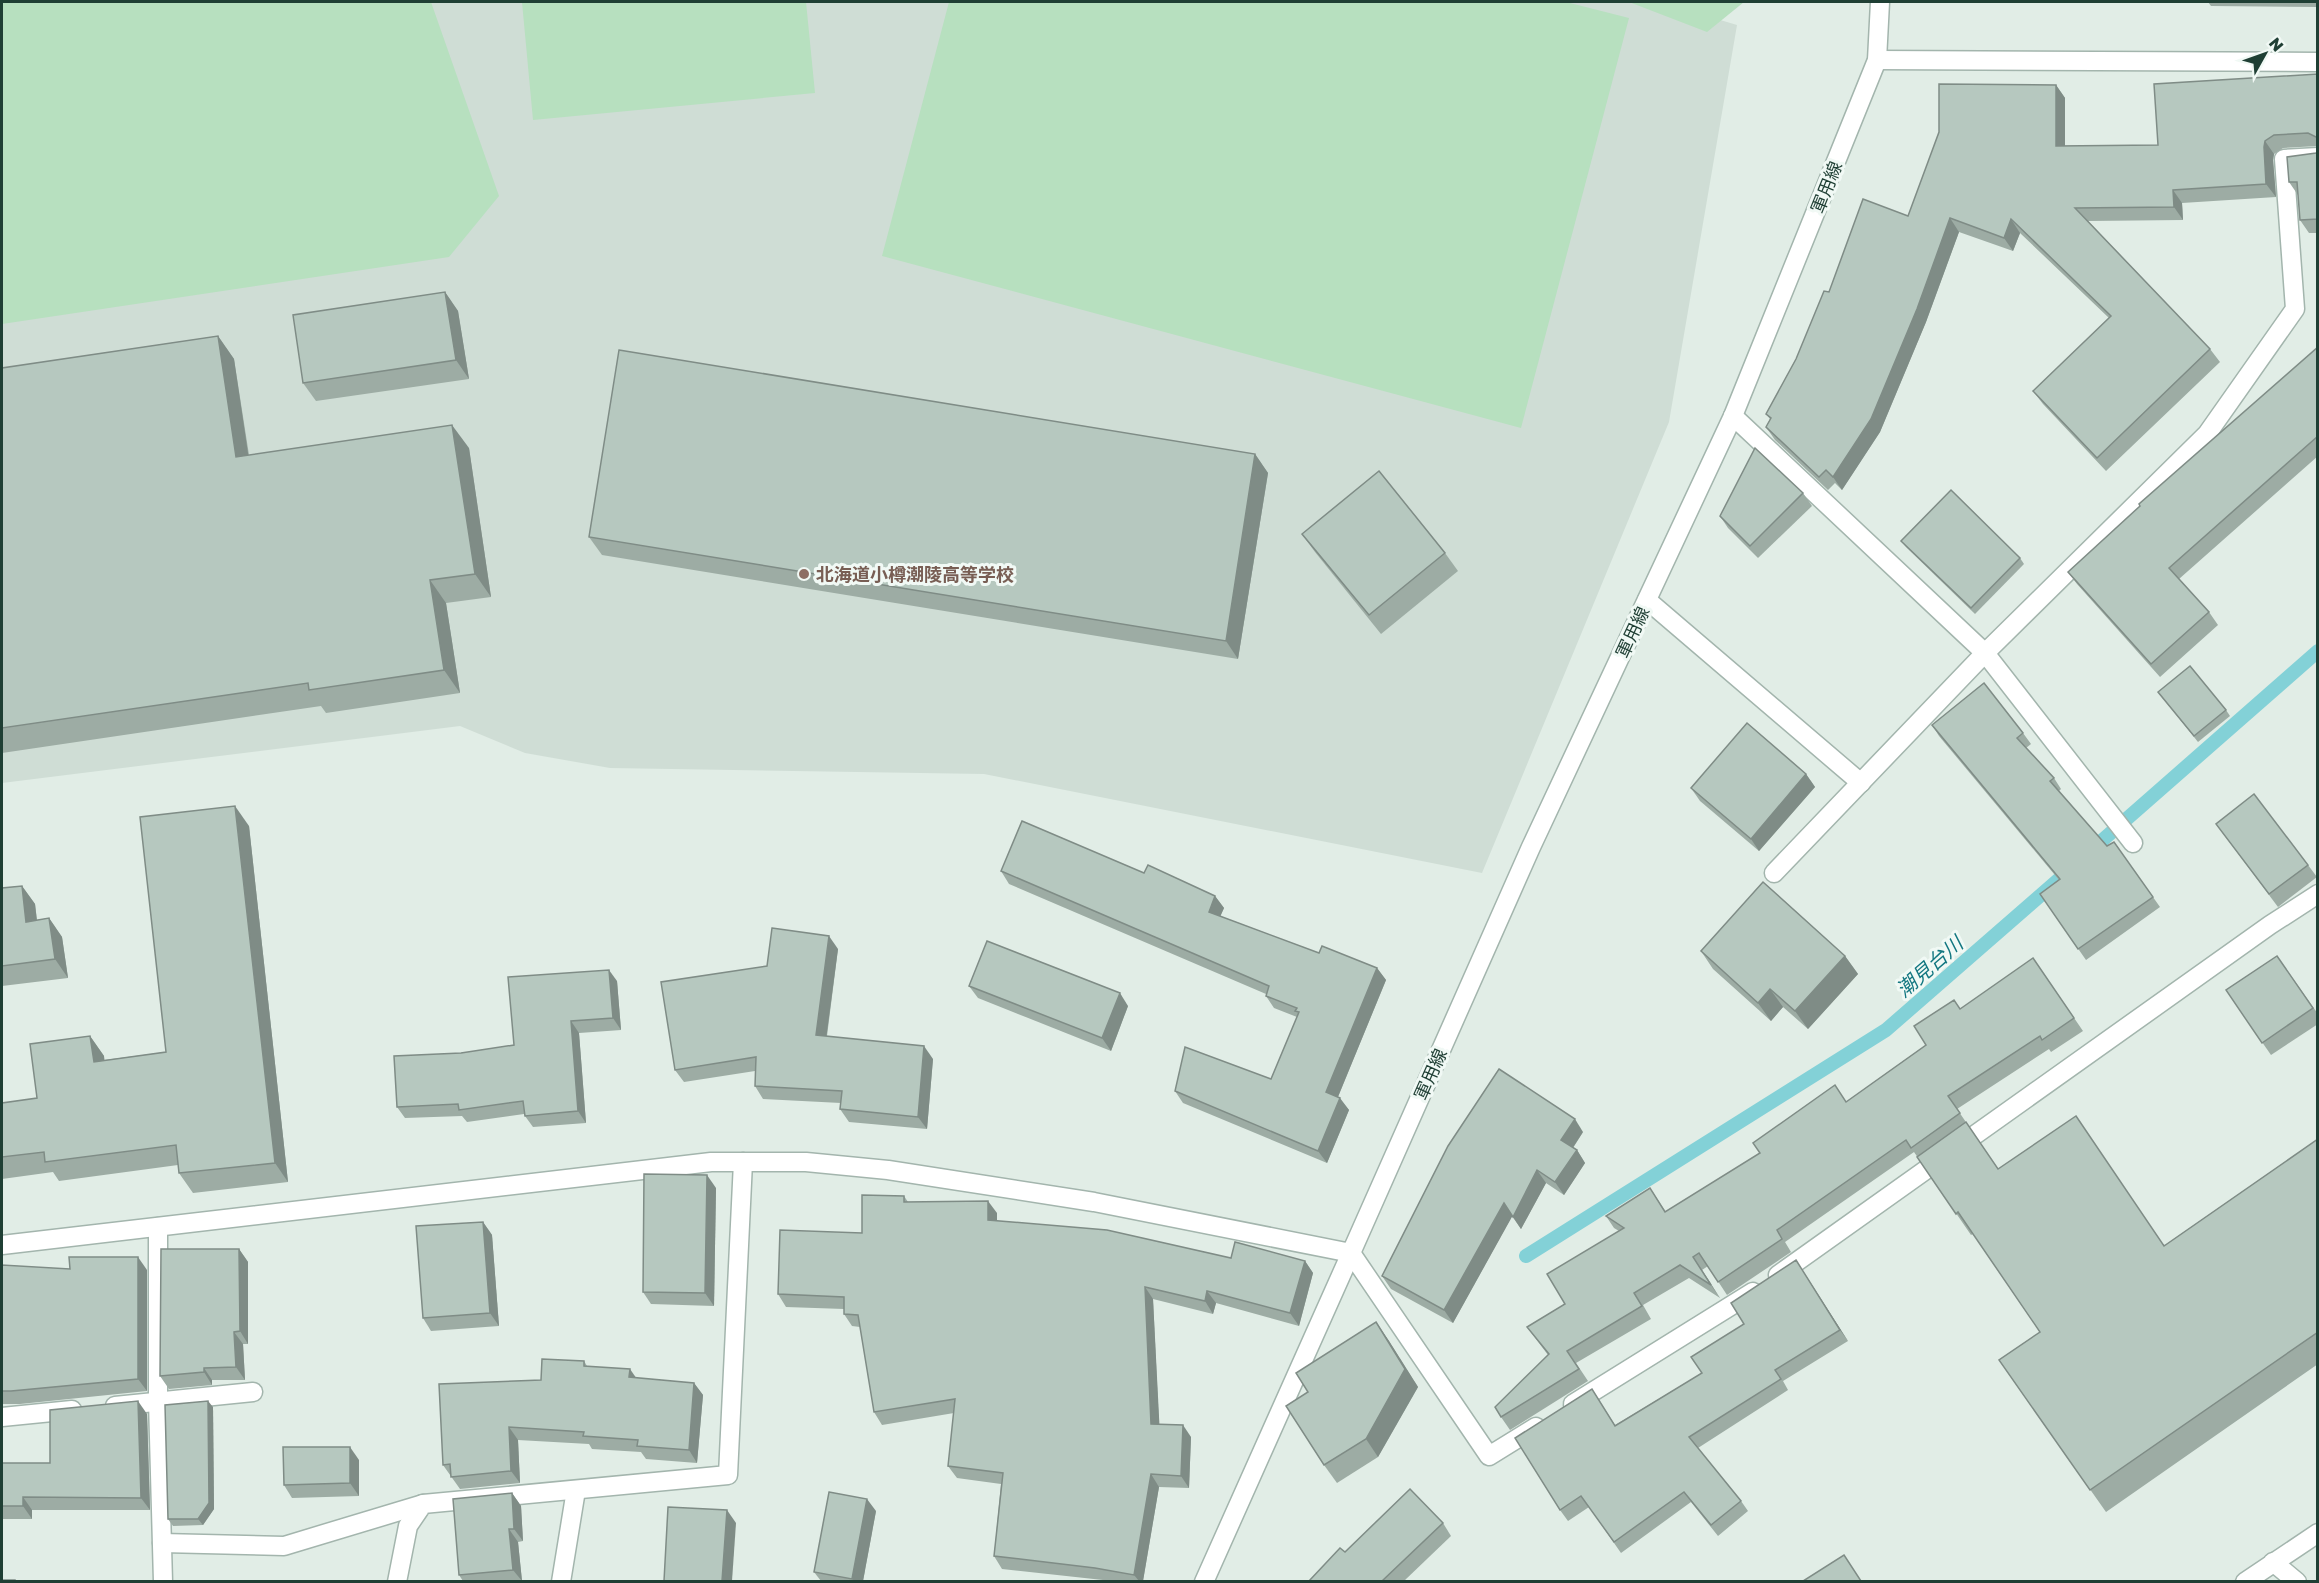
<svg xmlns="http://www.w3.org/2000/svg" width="2319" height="1583" font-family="'Golos Text','Noto Sans JP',sans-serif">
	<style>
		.built { fill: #cfddd5 }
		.green { fill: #b7e0bf }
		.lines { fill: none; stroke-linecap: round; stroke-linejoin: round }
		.stream { stroke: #83d1d7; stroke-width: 14 }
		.minor-casing { stroke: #a3b5ad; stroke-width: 21 }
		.tertiary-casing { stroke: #a3b5ad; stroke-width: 21 }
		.minor { stroke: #fff; stroke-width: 18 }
		.tertiary { stroke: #fff; stroke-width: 18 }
		.wall { fill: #9daca4 }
		.shaded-wall { fill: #7f8c86 }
		.building { fill: #b6c8bf; stroke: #7f8c86; stroke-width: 1.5 }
		.education-dot { fill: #8d6e63; stroke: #f1f9f5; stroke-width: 2 }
		.labels { text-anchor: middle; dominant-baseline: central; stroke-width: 6; stroke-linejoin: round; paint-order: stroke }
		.street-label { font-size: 18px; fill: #1f3f34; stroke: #f1f9f5 }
		.education-label { font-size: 18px; font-weight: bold; fill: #785e54; stroke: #f1f9f5; text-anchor: start }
		.water-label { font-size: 20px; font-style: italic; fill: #137781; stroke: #f1f9f5 }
	</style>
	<rect width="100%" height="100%" fill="#e1ede6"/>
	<path class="built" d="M2,2H1660L1737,25L1669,422L1482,873L984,774L610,768L525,753L460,726L2,783Z"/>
	<g class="green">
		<path d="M2,2H431L499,196L449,257L2,324Z"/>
		<path d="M522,2H806L815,93L533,120Z"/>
		<path d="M949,2H1566L1629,18L1521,428L882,256Z"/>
		<path d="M1629,2H1744L1707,32Z"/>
	</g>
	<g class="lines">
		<g class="stream">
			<path d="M2089,852L2318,651"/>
			<path d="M1526,1256L1886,1030L2073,867"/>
		</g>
		<g class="minor-casing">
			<g id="minor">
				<path d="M1877,60L2318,62"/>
				<path d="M1733,416L1985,653L2133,843"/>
				<path d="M1647,600L1861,783"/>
				<path d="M1774,873L1985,653L2207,434L2295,309L2284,159L2318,157"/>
				<path d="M158,1227V1401L163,1582"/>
				<path d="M1351,1253L1489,1456L1536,1427"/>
				<path d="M1778,1275L2270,925L2318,894"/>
				<path d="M1573,1404L1753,1292"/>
				<path d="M115,1406L253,1392"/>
				<path d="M2,1417L72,1410"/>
				<path d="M162,1543L284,1546L423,1504"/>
				<path d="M2273,1562L2297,1582"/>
				<path d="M397,1582L408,1526L423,1504L728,1475L743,1162"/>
				<path d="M561,1582L576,1490"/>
				<path d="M1204,1582L1351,1253"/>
				<path d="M2245,1582L2318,1533"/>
			</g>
		</g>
		<g class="tertiary-casing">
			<path id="tertiary" d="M2,1245L711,1162H806L888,1170L1094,1202L1351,1253L1531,847L1733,416L1877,60L1880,2"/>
		</g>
		<use href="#minor" class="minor"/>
		<use href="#tertiary" class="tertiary"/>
	</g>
	<g class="wall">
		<path d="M2208,2H2318V7L2211,6Z"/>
		<path d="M2318,74V146L2283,148L2274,154L2273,160L2276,197L2182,203L2183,220L2088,221L2210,349L2220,362L2106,471L2043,404L2033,391L2109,318L2020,233L2013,251L1959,232L1926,322L1880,432L1842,490L1835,483L1828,490L1775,440L1766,427L1770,419L1766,414L1796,359L1829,292L1908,216L2056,85L2065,98V146L2158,145Z"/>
		<path d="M2318,151V233H2309L2300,220L2298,195L2289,182Z"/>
		<path d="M445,292L458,311L469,379L316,401L303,383Z"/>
		<path d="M218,336L234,359L249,455L469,448L491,597L446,603L460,693L326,713L321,706L2,753V368Z"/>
		<path d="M2318,347V456L2179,579L2209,612L2218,625L2160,677L2077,584L2068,572Z"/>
		<path d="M1255,454L1268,473L1238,659L602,555L589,537Z"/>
		<path d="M1803,493L1812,506L1758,558L1728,528L1720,516Z"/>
		<path d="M1302,534L1445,553L1458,571L1381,634L1315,552Z"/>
		<path d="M1901,541L2020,558L2024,564L1975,614L1906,547Z"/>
		<path d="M2158,692L2226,710L2230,716L2198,742Z"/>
		<path d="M1932,725L2023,733L2031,744L2026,748L2054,778L2061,789L2059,791L2107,846L2114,842L2160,907L2086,960L2040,894L2059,880L1939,736Z"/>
		<path d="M1806,774L1815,787L1759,851L1700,801L1691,788Z"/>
		<path d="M2216,824L2308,865L2317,877L2278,907Z"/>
		<path d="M249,826L288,1182L193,1193L179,1173L178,1165L59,1181L53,1172L2,1179V1103L37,1098L90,1036L104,1056V1060L166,1052Z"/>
		<path d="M1001,871L1144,873L1215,896L1224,908L1220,916L1319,953L1377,968L1386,980L1338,1097L1349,1110L1327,1163L1183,1103L1175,1091L1271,1079L1297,1017L1274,1008L1266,996V994L1009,884Z"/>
		<path d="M22,886L35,904L37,920L49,918L62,937L68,978L2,986V888Z"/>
		<path d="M838,949L827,1036L933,1059L927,1129L849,1122L840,1109L841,1103L763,1099L755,1086V1071L684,1082L675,1070L767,966Z"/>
		<path d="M1701,951L1845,956L1858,974L1808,1029L1783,1007L1771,1021L1713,969Z"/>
		<path d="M2277,956L2318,1014V1024L2271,1055L2226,990Z"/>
		<path d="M2033,958L2083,1031L2051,1052L2049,1049L1957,1109L1998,1169L2165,1245L2318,1139V1364L2106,1512L1999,1360L2040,1332L1973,1234L1971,1235L1914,1152L1785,1242L1791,1252L1727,1295L1708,1266L1702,1270L1720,1298L1689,1278L1643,1305L1651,1319L1576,1363L1588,1381L1510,1430L1501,1417L1548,1355L1527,1327L1565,1304L1619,1231L1614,1228L1606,1216L1650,1188L1666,1212L1846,1102L1926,1045L1961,1009Z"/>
		<path d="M617,981L621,1030L579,1033L586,1123L533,1127L525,1116L524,1114L467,1122L462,1116L405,1118L397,1107L514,1045Z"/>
		<path d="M969,986L1128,1006L1111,1051L978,998Z"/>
		<path d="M1583,1132L1573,1148L1577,1150L1585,1163L1564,1195L1546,1183L1521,1229L1512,1216L1453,1323L1391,1289L1382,1276Z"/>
		<path d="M716,1188L714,1306L651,1304L643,1292Z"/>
		<path d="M904,1196L908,1202L997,1213V1221L1231,1258L1305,1261L1313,1273L1299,1326L1216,1303L1213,1314L1153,1299L1159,1424L1191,1437L1189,1488L1159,1487L1143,1581H1112L1002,1569L994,1556L1001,1484L957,1478L948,1466L954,1413L882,1425L874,1412L860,1327L852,1326L844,1314V1309L786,1307L778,1294L862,1233Z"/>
		<path d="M483,1222L492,1235L499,1326L431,1331L423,1318Z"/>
		<path d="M239,1249L248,1262V1344H243L245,1380H212V1385L169,1389L160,1376Z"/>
		<path d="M1796,1260L1848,1341L1783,1381L1788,1390L1698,1448L1741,1501L1748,1511L1718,1536L1691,1502L1621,1553L1589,1507L1568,1521L1560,1510L1592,1389L1615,1425L1702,1373Z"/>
		<path d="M2,1265L70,1269L147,1270V1391L20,1404H2Z"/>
		<path d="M1376,1322L1389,1341L1418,1387L1378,1457L1337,1483L1324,1465L1308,1392Z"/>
		<path d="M584,1361L587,1366L636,1378L694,1383L703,1395L697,1463L646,1459L641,1452L592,1449L589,1444L518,1440L520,1483L460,1489L443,1465L541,1380Z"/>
		<path d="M213,1407L214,1509L203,1525L173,1526L168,1519Z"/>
		<path d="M147,1414L150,1510H32V1519H2V1463H50Z"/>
		<path d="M359,1460V1496L292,1498L284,1485Z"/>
		<path d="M512,1493L521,1506L523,1541L518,1542L522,1581H463L459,1575Z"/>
		<path d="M876,1511L863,1581H821L814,1572Z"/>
		<path d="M1443,1523L1451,1536L1404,1581H1309L1345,1552Z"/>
	</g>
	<g class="shaded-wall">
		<path d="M2056,85L2065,98V159L2056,146Z"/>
		<path d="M2265,141L2274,154L2273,160L2276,197L2266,184L2264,147Z"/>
		<path d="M2173,190L2182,203L2183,220L2174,207Z"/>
		<path d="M1950,218L1959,232L1926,322L1880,432L1842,490L1833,477Z"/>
		<path d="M2011,219L2020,233L2013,251L2004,238Z"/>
		<path d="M445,292L458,311L469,379L456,360Z"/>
		<path d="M218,336L234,359L252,480L236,457Z"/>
		<path d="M452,425L469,448L491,597L475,574Z"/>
		<path d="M1255,454L1268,473L1238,659L1226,641Z"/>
		<path d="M430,580L446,603L460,693L444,670Z"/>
		<path d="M1806,774L1815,787L1759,851L1751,839Z"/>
		<path d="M235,806L249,826L288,1182L275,1163Z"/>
		<path d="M22,886L35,904L39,940L26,922Z"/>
		<path d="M1215,896L1224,908L1217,924L1209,912Z"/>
		<path d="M49,918L62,937L68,978L55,959Z"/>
		<path d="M829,936L838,949L825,1047L816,1035Z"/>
		<path d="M1845,956L1858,974L1808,1029L1795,1011Z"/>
		<path d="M1377,968L1386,980L1335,1104L1326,1092Z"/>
		<path d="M609,970L617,981L621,1030L613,1018Z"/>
		<path d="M1770,989L1783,1007L1771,1021L1758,1003Z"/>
		<path d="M1120,993L1128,1006L1111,1051L1102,1038Z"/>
		<path d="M571,1021L579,1033L586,1123L578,1111Z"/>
		<path d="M90,1036L104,1056L107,1081L94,1062Z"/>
		<path d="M924,1046L933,1059L927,1129L918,1117Z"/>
		<path d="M1340,1098L1349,1110L1327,1163L1318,1151Z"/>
		<path d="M1575,1119L1583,1132L1570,1152L1561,1140Z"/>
		<path d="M1577,1150L1585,1163L1564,1195L1555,1182Z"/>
		<path d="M1537,1170L1546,1183L1521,1229L1513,1217Z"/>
		<path d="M707,1175L716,1188L714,1306L705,1293Z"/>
		<path d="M988,1201L997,1213V1232L988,1220Z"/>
		<path d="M1504,1203L1513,1215L1453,1323L1444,1310Z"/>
		<path d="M483,1222L492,1235L499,1326L490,1313Z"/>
		<path d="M239,1249L248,1262V1344L240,1331Z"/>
		<path d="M138,1257L147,1270V1391L138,1379Z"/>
		<path d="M1693,1257L1702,1270L1720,1298L1711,1285Z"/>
		<path d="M1796,1260L1803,1271L1848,1341L1840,1330Z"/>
		<path d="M1305,1261L1313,1273L1299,1326L1290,1313Z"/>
		<path d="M1145,1287L1153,1299L1160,1436L1151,1424Z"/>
		<path d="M1207,1291L1216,1303L1213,1314L1205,1301Z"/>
		<path d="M1376,1322L1389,1341L1418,1387L1378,1457L1366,1439Z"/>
		<path d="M234,1332L243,1344L245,1380L236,1367Z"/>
		<path d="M204,1368L212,1380V1385L204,1372Z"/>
		<path d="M630,1369L639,1382L629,1377Z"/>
		<path d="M694,1383L703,1395L697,1463L689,1450Z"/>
		<path d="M138,1401L147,1414L150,1510L141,1498Z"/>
		<path d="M208,1401L213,1407L214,1509L203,1525L198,1519Z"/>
		<path d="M1183,1425L1191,1437L1189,1488L1181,1476Z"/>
		<path d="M509,1427L518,1440L520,1483L511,1471Z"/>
		<path d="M350,1447L359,1460V1496L350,1483Z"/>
		<path d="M1151,1474L1159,1487L1143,1581H1139L1134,1575Z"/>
		<path d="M512,1493L521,1506L523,1541L514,1529Z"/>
		<path d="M23,1497L32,1510V1519L23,1506Z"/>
		<path d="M867,1499L876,1511L863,1581H854L852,1579Z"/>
		<path d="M727,1510L736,1523L732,1581H722Z"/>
		<path d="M509,1529L518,1542L522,1581L513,1570Z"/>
	</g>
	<g class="building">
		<path d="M2318,74V138L2308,133L2274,135L2265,141L2264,147L2266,184L2173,190L2174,207L2075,208L2210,349L2097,458L2033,391L2111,316L2011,219L2004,238L1950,218L1917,309L1871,419L1833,477L1826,470L1819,477L1766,427L1771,418L1766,414L1796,359L1824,291L1829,292L1863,199L1908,216L1939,132V84L2056,85V146L2158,145L2154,84Z"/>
		<path d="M2318,151V219L2300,220L2297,182H2289L2287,157L2316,153Z"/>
		<path d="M445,292L456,360L303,383L293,315Z"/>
		<path d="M218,336L236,457L452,425L475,574L430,580L444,670L309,690L308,683L2,728V368Z"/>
		<path d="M2318,347V436L2169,568L2209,612L2151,664L2068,572L2140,506L2139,504Z"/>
		<path d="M619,350L1255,454L1226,641L589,537Z"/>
		<path d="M1755,448L1803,493L1750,546L1720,516Z"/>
		<path d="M1379,471L1445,553L1369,615L1302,534Z"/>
		<path d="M1951,490L2020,558L1971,608L1901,541Z"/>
		<path d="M2190,666L2226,710L2194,736L2158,692Z"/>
		<path d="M1984,683L2023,733L2017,738L2054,778L2050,781L2107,846L2114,842L2153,897L2078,949L2040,894L2060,879L1932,725Z"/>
		<path d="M1747,723L1806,774L1751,839L1691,788Z"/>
		<path d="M2254,794L2308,865L2269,894L2216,824Z"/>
		<path d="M235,806L275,1163L179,1173L176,1145L45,1162L44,1152L2,1157V1103L37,1098L30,1044L90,1036L94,1062L166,1052L140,817Z"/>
		<path d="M1022,821L1144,873L1148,865L1215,896L1209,912L1319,953L1322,946L1377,968L1326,1092L1340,1098L1318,1151L1175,1091L1185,1047L1271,1079L1299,1012L1295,1011L1297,1008L1266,996L1269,986L1001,871Z"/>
		<path d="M1763,882L1845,956L1795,1011L1770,989L1758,1003L1701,951Z"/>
		<path d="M22,886L26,922L49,918L55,959L2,966V888Z"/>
		<path d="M772,928L829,936L816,1035L924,1046L918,1117L840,1109L842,1091L755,1086L756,1057L675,1070L661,982L767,966Z"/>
		<path d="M987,941L1120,993L1102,1038L969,986Z"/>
		<path d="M2277,956L2313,1008L2262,1043L2226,990Z"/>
		<path d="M2033,958L2074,1018L2042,1040L2040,1036L1948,1096L1960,1113L1911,1148L1906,1140L1777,1230L1782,1239L1718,1282L1699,1253L1693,1257L1711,1285L1680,1265L1634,1293L1642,1306L1567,1351L1579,1369L1501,1417L1495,1407L1549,1354L1527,1327L1565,1304L1547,1274L1624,1228L1606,1216L1650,1188L1665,1212L1760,1153L1753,1143L1835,1085L1846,1102L1926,1045L1914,1026L1954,1000L1960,1009Z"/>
		<path d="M609,970L613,1018L571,1021L578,1111L525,1116L523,1101L459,1110L458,1104L397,1107L394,1056L461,1053L514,1045L508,977Z"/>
		<path d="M1499,1069L1575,1119L1561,1140L1577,1150L1555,1182L1537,1170L1513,1217L1504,1203L1444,1310L1382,1276L1448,1146Z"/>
		<path d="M2076,1116L2164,1246L2318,1139V1332L2090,1490L1999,1360L2040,1332L1958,1212L1956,1214L1917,1157L1966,1122L1998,1169Z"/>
		<path d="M644,1174L707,1175L705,1293L643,1292Z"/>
		<path d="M862,1195L904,1196V1202L988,1201V1220L1107,1230L1231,1258L1235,1242L1305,1261L1290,1313L1207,1291L1205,1301L1145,1287L1151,1424L1183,1425L1181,1476L1151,1474L1134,1575L1095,1568L994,1556L1003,1473L948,1466L955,1399L874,1412L858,1315L844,1314V1297L778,1294L780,1230L862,1233Z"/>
		<path d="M483,1222L490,1313L423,1318L416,1226Z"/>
		<path d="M161,1249H239L240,1331L234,1332L236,1367L204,1368V1372L160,1376Z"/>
		<path d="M69,1257H138V1379L11,1391H2V1265L70,1269Z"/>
		<path d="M1796,1260L1840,1330L1775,1370L1781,1379L1689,1437L1741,1501L1711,1525L1684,1492L1614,1542L1581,1496L1560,1510L1515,1438L1592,1389L1615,1426L1702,1373L1691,1357L1744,1324L1731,1303Z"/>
		<path d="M1376,1322L1405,1369L1366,1439L1324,1465L1286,1406L1308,1392L1296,1373Z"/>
		<path d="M542,1359L584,1361V1366L630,1369L629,1377L694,1383L689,1450L637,1446L638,1440L583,1436L584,1432L509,1427L511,1471L451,1477L450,1464L443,1465L439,1384L541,1380Z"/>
		<path d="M138,1401L141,1498L23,1497V1506H2V1463H50V1410Z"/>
		<path d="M208,1401L209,1503L198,1519H168L165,1405Z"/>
		<path d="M283,1447H350V1483L284,1485Z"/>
		<path d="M1410,1489L1443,1523L1382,1581H1309L1340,1548L1345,1552Z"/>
		<path d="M829,1492L867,1499L852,1579L814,1572Z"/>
		<path d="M512,1493L514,1529H509L513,1570L459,1575L453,1499Z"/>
		<path d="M668,1507L727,1510L722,1581H664Z"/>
		<path d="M1844,1555L1861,1581H1803Z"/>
		<rect x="2" y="1580" width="13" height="1"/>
	</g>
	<circle class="education-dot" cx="804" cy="574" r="6"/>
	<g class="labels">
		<g class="street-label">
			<text transform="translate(1826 187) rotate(-68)">軍用線</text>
			<text transform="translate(1632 632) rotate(-65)">軍用線</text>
			<text transform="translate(1430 1074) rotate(-66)">軍用線</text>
		</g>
		<g class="education-label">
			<text x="816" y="574">北海道小樽潮陵高等学校</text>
		</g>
		<g class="water-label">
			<text transform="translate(1929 966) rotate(-41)">潮見台川</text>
		</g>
	</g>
	<rect width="2319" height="1583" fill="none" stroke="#1f3f34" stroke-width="6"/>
	<g transform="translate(2265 54) rotate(50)" stroke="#f1f9f5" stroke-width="4.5" paint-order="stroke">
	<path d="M0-4.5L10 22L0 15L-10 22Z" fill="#1f3f34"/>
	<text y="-9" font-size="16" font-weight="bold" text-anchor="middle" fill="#1f3f34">N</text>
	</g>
</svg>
